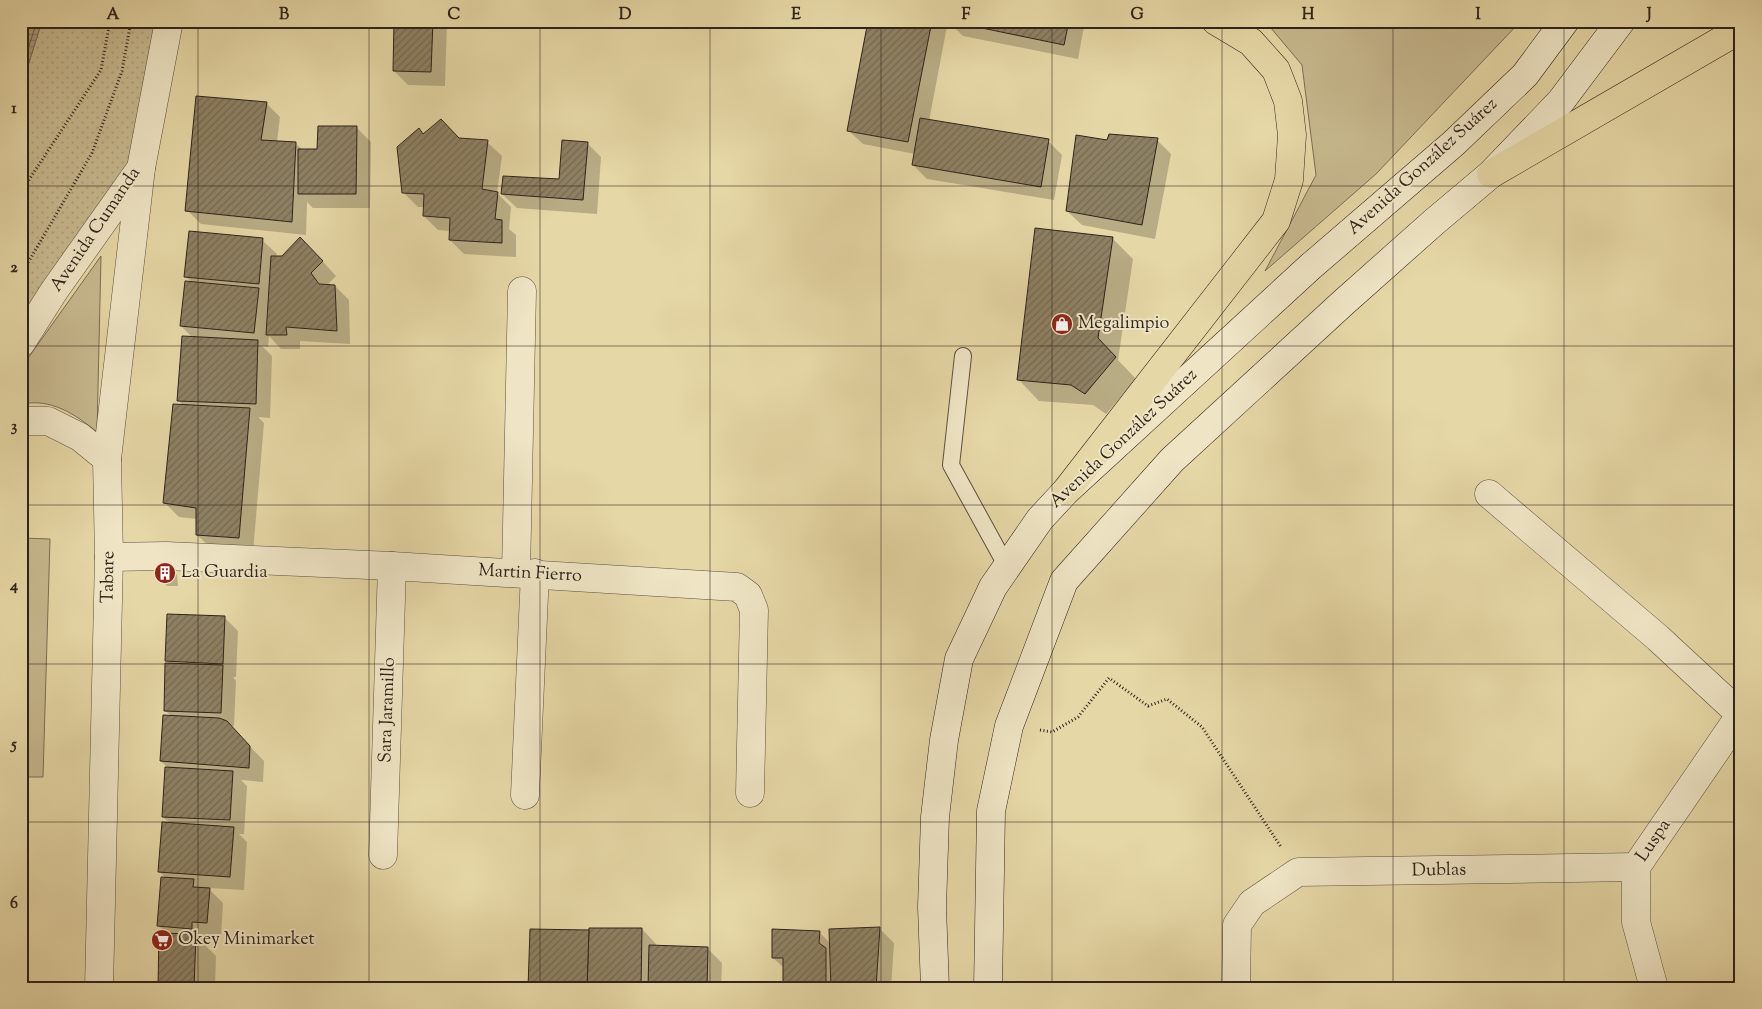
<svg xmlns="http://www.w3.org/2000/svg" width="1762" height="1009" font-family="'Sorts Mill Goudy',serif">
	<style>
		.grass { fill: #c7b88e; stroke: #7a6e54 }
		.park { fill: url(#park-dots); stroke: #7a6e54 }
		.water { fill: url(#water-rules); stroke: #776a52 }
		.shadow { fill: #0003 }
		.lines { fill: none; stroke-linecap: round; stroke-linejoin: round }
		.shore { stroke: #6a5e49; stroke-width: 1 }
		.building { fill: url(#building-hatch); stroke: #2e231b }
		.lane-casing { stroke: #5c503e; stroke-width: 18 }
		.street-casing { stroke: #5c503e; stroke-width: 29 }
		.secondary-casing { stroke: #2e231b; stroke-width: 29 }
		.primary-casing { stroke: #2e231b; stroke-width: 29 }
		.path { stroke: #2e231b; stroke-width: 3; stroke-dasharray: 1 2.5; stroke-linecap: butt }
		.lane { stroke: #efe5c5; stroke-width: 16 }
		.street { stroke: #efe5c5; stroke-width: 28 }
		.secondary { stroke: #efe5c5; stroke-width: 28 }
		.primary { stroke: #e6d7a6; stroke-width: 28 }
		.grid { fill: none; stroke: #2e231b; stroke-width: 1; stroke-opacity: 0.55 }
		.labels { text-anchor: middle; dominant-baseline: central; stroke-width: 4; stroke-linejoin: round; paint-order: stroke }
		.street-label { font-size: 18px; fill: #2e231b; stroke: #efe5c5 }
		.poi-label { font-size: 18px; fill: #2e231b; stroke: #efe5c5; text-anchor: start }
		.neatline { fill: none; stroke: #2e231b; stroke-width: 2 }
		.grid-label { font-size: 16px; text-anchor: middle; font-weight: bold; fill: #2e231b }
	</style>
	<defs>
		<pattern id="park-dots" width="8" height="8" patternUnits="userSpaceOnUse" patternTransform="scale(1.25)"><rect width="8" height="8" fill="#c7b88e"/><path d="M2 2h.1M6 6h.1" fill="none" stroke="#ab9e7a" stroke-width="1.8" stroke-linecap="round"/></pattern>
		<pattern id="water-rules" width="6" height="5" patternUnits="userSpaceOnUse" patternTransform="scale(1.25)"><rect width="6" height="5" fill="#a79a77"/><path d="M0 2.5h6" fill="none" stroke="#887d61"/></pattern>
		<pattern id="building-hatch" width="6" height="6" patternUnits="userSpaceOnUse" patternTransform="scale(1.25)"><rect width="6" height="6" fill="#8e8163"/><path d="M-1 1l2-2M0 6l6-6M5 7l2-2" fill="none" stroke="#746951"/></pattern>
	</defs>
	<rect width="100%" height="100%" fill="#e6d7a6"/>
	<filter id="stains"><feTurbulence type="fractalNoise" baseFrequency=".004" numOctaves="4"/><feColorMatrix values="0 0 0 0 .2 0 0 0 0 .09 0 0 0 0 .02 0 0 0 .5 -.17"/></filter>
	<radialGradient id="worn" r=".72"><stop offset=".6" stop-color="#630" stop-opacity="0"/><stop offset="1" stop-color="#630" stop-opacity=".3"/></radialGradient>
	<g class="grass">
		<path d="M1265,21H1519L1517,25L1376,174L1265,271L1316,175L1302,65Z"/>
		<path d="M101,256L97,432C75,414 51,398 21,404V368Z"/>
		<path d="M21,538L50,539L43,777H21Z"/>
		<path d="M21,798H26L23,883L21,882Z"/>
	</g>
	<path class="park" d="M42,21H169L141,168L21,337V88Z"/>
	<path class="water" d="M21,21H42L21,88Z"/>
	<g class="shadow">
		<path d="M396,21H447L445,86L408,85L394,71Z"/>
		<path d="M870,21H1085L1078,59L963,36L948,21L929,121L1048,141L1062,155L1054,200L927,179L913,165L915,154L863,144L848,130Z"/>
		<path d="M266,103L280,117L277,142L295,143L303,150H318L357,128L371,142L370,208H313L307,202L306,235L201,224L187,210Z"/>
		<path d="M424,135L487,142L502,156L497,193L511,207L509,229L516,235V257L464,254L450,240V231L438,230L424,216V207H418L403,192Z"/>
		<path d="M1157,140L1171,154L1155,239L1082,225L1067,211L1107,141Z"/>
		<path d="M587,143L601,157L597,214L517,208L502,194L560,180Z"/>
		<path d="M1112,238L1133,259L1118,360L1136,379L1106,414L1093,405L1039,401L1019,380Z"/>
		<path d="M262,240L277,254L276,257L314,252L336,276L326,286H335L349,300L350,344L300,341V349H281L269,336L268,347L262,346L272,356L270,418L258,417L264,423L253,552L212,549L197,535V519L179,517L164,502L184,406L178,400L193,338L181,326L192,283L186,276Z"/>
		<path d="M171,568L177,575L178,586H167L160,579Z"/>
		<path d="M224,617L238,631L236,677H233L236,681L234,726H230L264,761L263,782L241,780L247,786L244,834H239L247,842L244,890L208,888L223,903L221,937L205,936L206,942H202L216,956L215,988H159L167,934L158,925L167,879L159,871L171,824L163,817L169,769L161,761L171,716L165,710L170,664L166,661Z"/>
		<path d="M879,928L894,943L891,988H784V968L773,958L819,932L831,944Z"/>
		<path d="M642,929L656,944V947L707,948L722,963L721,988H530Z"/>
	</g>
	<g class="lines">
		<path class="shore" d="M21,71L37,21"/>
	</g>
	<g class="building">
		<path d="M394,21H433L431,72L393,71Z"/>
		<path d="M868,21H932L908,142L847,131Z"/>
		<path d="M948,21H1069L1064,45Z"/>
		<path d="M196,96L267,102L261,140L296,142L292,222L185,211Z"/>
		<path d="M920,118L1049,139L1041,187L912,165Z"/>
		<path d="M441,119L459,138L488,140L482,189L498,192L495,219L502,220V243L449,240L450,218L423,216L424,194L402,193L397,147L419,128L423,134Z"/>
		<path d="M318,126H357L356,194H298V149H317Z"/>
		<path d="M1109,134L1158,138L1142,225L1066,211L1076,135L1107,140Z"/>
		<path d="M562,140L588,142L583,200L501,194L503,176L559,179Z"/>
		<path d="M1035,228L1113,237L1098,338L1116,357L1085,394L1071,385L1017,380Z"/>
		<path d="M189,231L263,238L259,284L184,277Z"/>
		<path d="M300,237L323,261L311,273L319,284L335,285L337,331L286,327L287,335H266L271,256H282Z"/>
		<path d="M185,281L259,288L254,333L180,326Z"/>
		<path d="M182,336L258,340L256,404L177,401Z"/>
		<path d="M173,404L250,408L239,538L196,535V508L163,503Z"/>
		<path d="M171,566V579L159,580L158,567Z"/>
		<path d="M167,614L225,616L223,664L165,661Z"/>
		<path d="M165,663L223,665L221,713L164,711Z"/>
		<path d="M163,715L219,718L227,721L250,746L249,768L160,761Z"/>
		<path d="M165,767L233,771L230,820L162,817Z"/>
		<path d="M162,822L234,827L230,877L158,872Z"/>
		<path d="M161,877L194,879L193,887L210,888L207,923L192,922V929L157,926Z"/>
		<path d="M880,927L876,988H831L829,929Z"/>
		<path d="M589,928H642L641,988H587Z"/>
		<path d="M530,929L589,930L587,988H528Z"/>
		<path d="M772,929L820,931L819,943L826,948V988H783V958H772Z"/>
		<path d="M159,933L196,934L194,988H158Z"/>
		<path d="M649,945L708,947L707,988H648Z"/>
	</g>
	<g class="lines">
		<g class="lane-casing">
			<path id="lane" d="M963,356L951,465L1007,567"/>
		</g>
		<g class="street-casing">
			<g id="street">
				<path d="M21,343L54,291L141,168L169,21"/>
				<path d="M21,421H48L80,437L107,459"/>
				<path d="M1489,494L1658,638L1740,714"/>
				<path d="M109,557L166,556L392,566L737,587L748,595L754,610L750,793"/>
				<path d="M516,573L522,291"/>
				<path d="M525,795L535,573"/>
				<path d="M383,855L392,566"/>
				<path d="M99,988L109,557L107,459L141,168"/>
				<path d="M1236,988L1237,925L1252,903L1298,872L1636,867"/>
				<path d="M1654,988L1636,922V867L1741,714"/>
			</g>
		</g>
		<g class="secondary-casing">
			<g id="secondary">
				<path d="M935,988L932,907L935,817L944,740L959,659L993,587L1040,519L1066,491L1310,267L1454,143L1525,75L1565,21"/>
				<path d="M988,988L991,811L1009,726L1064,581L1172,460L1344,302L1434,222L1491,174L1561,101L1621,21"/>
			</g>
		</g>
		<g class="primary-casing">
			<g id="primary">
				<path d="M1491,174L1741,29"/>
				<path d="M1066,491L1276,221L1289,180L1292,135L1288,101L1276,70L1251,42L1216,21"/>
			</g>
		</g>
		<g class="path">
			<path d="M21,192L101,70L110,21"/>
			<path d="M21,270L29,261L92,153L122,71L131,21"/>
			<path d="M1040,730L1052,732L1078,717L1109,678L1148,706L1167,699L1202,727L1281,847"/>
		</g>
		<use href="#lane" class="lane"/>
		<use href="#street" class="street"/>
		<use href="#secondary" class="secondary"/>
		<use href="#primary" class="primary"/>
	</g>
	<path class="grid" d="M198,21V988M369,21V988M540,21V988M710,21V988M881,21V988M1052,21V988M1222,21V988M1393,21V988M1564,21V988M21,186H1741M21,346H1741M21,505H1741M21,664H1741M21,822H1741"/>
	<defs>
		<g id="shop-disc" transform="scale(1.125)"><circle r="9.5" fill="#8f2418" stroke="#efe5c5"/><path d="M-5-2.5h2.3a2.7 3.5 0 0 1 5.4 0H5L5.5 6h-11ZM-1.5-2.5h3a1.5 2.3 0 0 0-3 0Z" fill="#fff"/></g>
		<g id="building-disc" transform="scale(1.125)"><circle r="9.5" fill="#8f2418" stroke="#efe5c5"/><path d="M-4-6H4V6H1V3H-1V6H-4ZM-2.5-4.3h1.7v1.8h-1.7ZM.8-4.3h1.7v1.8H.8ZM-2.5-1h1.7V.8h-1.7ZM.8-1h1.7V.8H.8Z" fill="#fff"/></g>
		<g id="supermarket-disc" transform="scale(1.125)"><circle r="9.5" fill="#8f2418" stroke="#efe5c5"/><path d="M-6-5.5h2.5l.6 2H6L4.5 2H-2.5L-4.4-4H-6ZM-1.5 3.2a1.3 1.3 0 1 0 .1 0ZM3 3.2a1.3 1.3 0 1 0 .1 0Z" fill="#fff"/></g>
	</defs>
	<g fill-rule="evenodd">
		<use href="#shop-disc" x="1062" y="324"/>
		<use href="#building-disc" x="165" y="573"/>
		<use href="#supermarket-disc" x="162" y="940"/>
	</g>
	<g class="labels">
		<g class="street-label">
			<text transform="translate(1423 167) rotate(-42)">Avenida González Suárez</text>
			<text transform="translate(96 230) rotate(-56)">Avenida Cumanda</text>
			<text transform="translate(1124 439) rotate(-43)">Avenida González Suárez</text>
			<text transform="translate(530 574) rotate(3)">Martin Fierro</text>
			<text transform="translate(109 577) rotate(-89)">Tabare</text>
			<text transform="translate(388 710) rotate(-88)">Sara Jaramillo</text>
			<text transform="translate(1654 841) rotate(-56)">Luspa</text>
			<text transform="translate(1439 871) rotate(-1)">Dublas</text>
		</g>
		<g class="poi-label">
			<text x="1078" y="324">Megalimpio</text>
			<text x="181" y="573">La Guardia</text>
			<text x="178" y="940">Okey Minimarket</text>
		</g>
	</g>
	<rect width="1762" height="1009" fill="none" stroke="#e6d7a6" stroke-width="55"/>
	<rect x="28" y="28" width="1706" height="954" class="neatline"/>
	<g class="grid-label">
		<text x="113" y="19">A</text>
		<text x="284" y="19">B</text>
		<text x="454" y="19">C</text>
		<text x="625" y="19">D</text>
		<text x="796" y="19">E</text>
		<text x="966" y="19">F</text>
		<text x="1137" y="19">G</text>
		<text x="1308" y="19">H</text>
		<text x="1478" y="19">I</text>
		<text x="1649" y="19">J</text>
		<text x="14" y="113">1</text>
		<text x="14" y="272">2</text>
		<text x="14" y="431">3</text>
		<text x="14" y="590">4</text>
		<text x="14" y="749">5</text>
		<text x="14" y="908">6</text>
	</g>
	<rect width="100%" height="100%" filter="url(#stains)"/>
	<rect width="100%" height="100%" fill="url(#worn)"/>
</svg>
